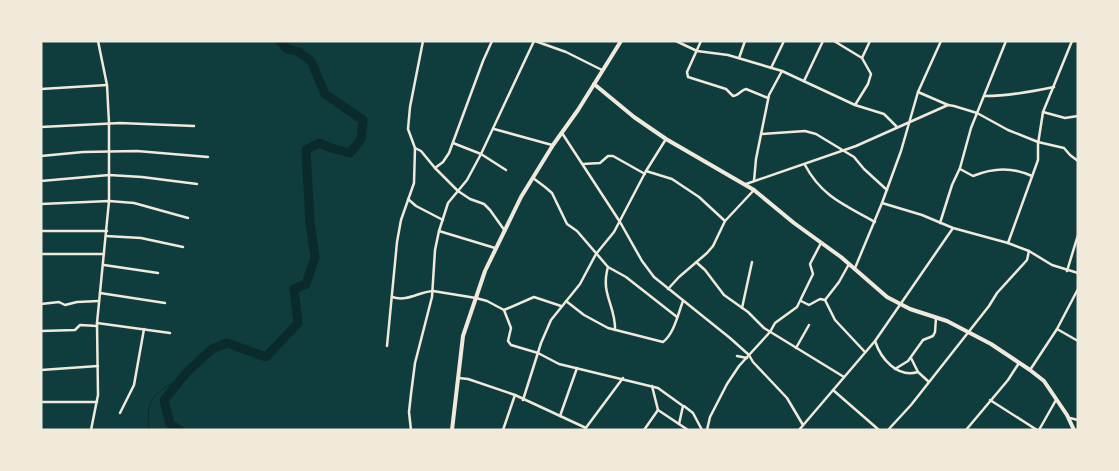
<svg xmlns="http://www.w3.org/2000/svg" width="1119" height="471" font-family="'Work Sans',sans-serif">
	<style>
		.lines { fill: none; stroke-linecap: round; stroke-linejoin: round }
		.stream { stroke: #0a2a2b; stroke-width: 1 }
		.river { stroke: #0a2a2b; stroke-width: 9 }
		.minor { stroke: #f1e9da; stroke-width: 2.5 }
		.tertiary { stroke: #f1e9da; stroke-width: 4 }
	</style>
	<rect width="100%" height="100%" fill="#0f3d3e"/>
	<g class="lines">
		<path class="stream" d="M149,430C145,393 157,394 184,376"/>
		<path class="river" d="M180,430L170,424L164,400L187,372L212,349L227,343L266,357L298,323L294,289L306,284L315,257L310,223L306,150L319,143L331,148L350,153L361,139L363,120L325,94L311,61L299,52L287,49L280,41"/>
		<g class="minor">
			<path d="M535,41L566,52L602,70"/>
			<path d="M676,41L697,51L728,55L782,71L855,105L884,114L897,127"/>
			<path d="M701,41L687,72L688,77L726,89L733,96C738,96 741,90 746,89L768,98"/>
			<path d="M834,41L862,58L871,74L868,84L855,105"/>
			<path d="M739,58L745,41"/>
			<path d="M862,58L870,41"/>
			<path d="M771,68L784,41"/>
			<path d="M804,81L823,41"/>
			<path d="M41,89L107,85"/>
			<path d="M918,92L948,105"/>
			<path d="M985,96C1008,96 1030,92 1054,87"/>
			<path d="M1043,112L1065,118L1078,116"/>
			<path d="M41,127L120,123L194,126"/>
			<path d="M494,129L552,145"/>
			<path d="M562,133L620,222L642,261L654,277L730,338L749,355L770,332L775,323L797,307L813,274L810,264L821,243"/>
			<path d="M761,134L805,131L816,134L854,157L864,169L887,190"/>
			<path d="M453,143L481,154L506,170"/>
			<path d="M415,148L421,151L435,168L458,191L470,199L484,204L490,210L505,231"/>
			<path d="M41,156L83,152L137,151L208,157"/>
			<path d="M583,164L600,163L608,156H613L645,174"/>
			<path d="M805,165C822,197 845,205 875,222"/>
			<path d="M435,168L443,162L449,153L483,61L492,41"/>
			<path d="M960,169L973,176C992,168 1013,167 1032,176"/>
			<path d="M646,171L672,179L699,197L725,221"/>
			<path d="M533,178L545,187L552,193L567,224L577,231L608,267L626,277L677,317"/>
			<path d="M41,181L109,175L142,177L197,184"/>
			<path d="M754,181L756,159L769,95L782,71"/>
			<path d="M746,184L856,146L948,105L954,106L977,113L1008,130L1038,142L1064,148L1070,155L1078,161"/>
			<path d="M408,199L416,206L443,220"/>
			<path d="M882,203L922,215L953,228L1008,243L1029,251L1052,265L1078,273"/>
			<path d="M41,204L109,201L134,203L188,218"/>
			<path d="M940,223L952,185L960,168L971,128L1006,41"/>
			<path d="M41,231H107"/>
			<path d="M439,231L495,248"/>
			<path d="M106,236L141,238L183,247"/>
			<path d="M1008,243L1038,160V144L1043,112L1072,41"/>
			<path d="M41,254H104"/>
			<path d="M696,262L705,270L724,295L748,312L764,328L844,377"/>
			<path d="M104,265L158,273"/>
			<path d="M608,267C600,294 616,306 615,330"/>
			<path d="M855,268L882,203L901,151L918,92L941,41"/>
			<path d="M1067,271L1078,235"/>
			<path d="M668,289L679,277L707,253L713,246L725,221L754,190"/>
			<path d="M100,293L165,303"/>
			<path d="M392,297C408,302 418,292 433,291L476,298L487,301L504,310L511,328L508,341L511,345L538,353L559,364L658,388L683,406L679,424"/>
			<path d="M825,300L835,320L865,352"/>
			<path d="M825,300L839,282L849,264"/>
			<path d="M566,301L584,315L608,328L663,342C674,334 678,314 683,301"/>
			<path d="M801,301L809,305L820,299L825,300"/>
			<path d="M41,304L59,302L65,305L77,302L99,301"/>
			<path d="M742,308L752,262"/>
			<path d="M504,310L534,297L561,306"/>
			<path d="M97,323L170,333"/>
			<path d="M1057,329L1078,341"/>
			<path d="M41,331L75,330L80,325L97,326"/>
			<path d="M875,341C881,359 897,378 918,372"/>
			<path d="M387,346L397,242L401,220L414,183L415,148L408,129L410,107L423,41"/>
			<path d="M796,348L809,325"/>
			<path d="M737,356L747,358"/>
			<path d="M911,358L918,372L929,382"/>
			<path d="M895,369L908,361L923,340L933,336L935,332L936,318"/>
			<path d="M41,370L98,366"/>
			<path d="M1030,370L1057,329L1078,289"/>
			<path d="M459,378L468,379L515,395L586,428"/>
			<path d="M652,386L658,410L688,430"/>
			<path d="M833,390L879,430"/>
			<path d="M523,400L541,343L551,320L580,284L596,254L614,232L646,171L666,139"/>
			<path d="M990,400L1037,430"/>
			<path d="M41,402H97"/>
			<path d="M684,406L693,413L702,430"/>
			<path d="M120,413L134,385L144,329"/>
			<path d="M560,416L577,368"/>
			<path d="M1070,418L1078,420"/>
			<path d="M585,429L623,378"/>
			<path d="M91,430L98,395L97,323L109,201V123L107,85L98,41"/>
			<path d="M411,430L409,412L411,394L415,363L432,297L435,250L439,231L448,203L467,180L481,154L534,41"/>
			<path d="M503,430L515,395"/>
			<path d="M644,430L658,410"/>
			<path d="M707,430L710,417L727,384L739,366L749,355L753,362L787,398L803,425"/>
			<path d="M799,430L875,341L953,228"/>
			<path d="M888,430L911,405L989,306L997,293L1027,260L1029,251"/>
			<path d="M966,430L1008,380L1019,363"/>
			<path d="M1039,430L1056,400"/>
		</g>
		<g class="tertiary">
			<path d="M594,84L634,117L666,139L754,190L794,223L841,257L887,297L910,309L947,321L991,344L1030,370L1044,381L1067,415L1074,430"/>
			<path d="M452,430L463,336L485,271L521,197L553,145L578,110L621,41"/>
		</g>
	</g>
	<rect width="1119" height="471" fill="none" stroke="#f1e9da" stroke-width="85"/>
</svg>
